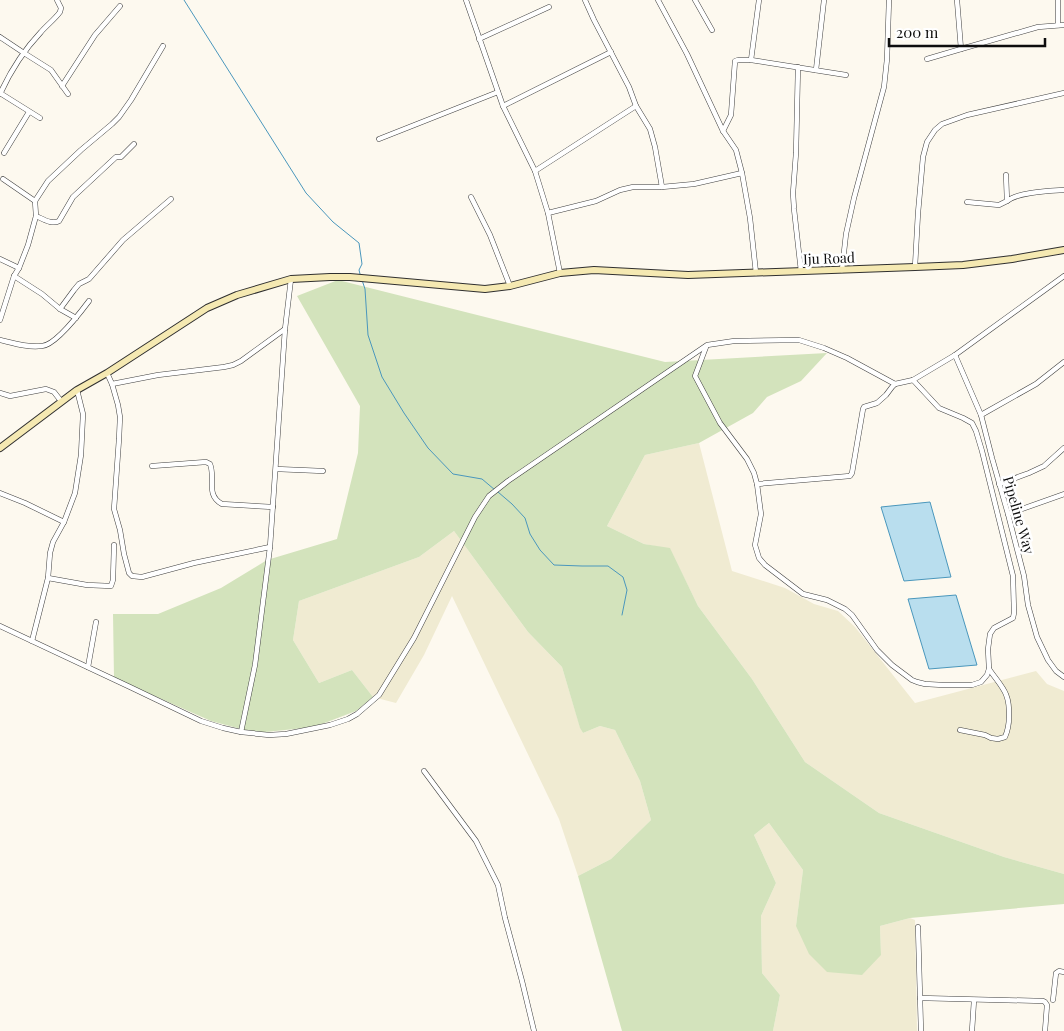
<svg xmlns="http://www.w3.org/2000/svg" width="1064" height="1031" font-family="'Playfair Display',serif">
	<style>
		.farmland { fill: #f0ebd2 }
		.green { fill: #d3e3bc }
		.water { fill: #b9deee; stroke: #4a97bc }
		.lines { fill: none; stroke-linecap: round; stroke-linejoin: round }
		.stream { stroke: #4a97bc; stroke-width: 1 }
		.minor-casing { stroke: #404040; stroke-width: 5.5 }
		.secondary-casing { stroke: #2f2f2f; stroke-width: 8 }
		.minor { stroke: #fff; stroke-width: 4.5 }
		.secondary { stroke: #f5e9b2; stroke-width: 6 }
		.labels { text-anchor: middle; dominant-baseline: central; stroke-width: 5; stroke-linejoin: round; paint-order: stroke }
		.street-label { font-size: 14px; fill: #0d0d0d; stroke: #fff }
	</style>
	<rect width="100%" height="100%" fill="#fdf9ef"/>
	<g class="farmland">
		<path d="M699,443L732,571L785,588L814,604L838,611L855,627L915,703L1036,671L1047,684L1064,691V874L1004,857L879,813L805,762L752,679L698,606L670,549L644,544L607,526L645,455Z"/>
		<path d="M454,531L528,632L562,667L580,727L583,733L600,726L615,730L640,781L651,820L611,859L578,876L559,819L452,596L424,655L396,703L373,697L352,670L319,683L293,640L299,601L419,557Z"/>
		<path d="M769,823L803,870L796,926L881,955L880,926L910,918L915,920L917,1031H773L780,995L762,973L761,916L776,883L754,835Z"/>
	</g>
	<path class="green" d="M338,280L665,362L827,353L801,381L767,397L753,413L699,443L645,455L607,526L644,544L670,548L698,606L752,679L805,762L879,813L1004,857L1064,874V904L910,918L880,926L881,955L862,975L827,972L809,954L796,926L803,870L769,823L754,835L776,883L761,916L762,973L780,995L773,1031H622L578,876L611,859L651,820L640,781L615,730L600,726L583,733L580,728L562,667L528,632L454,531L419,557L299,601L293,640L319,683L352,670L373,697L356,711L314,727L256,733L211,721L114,678L113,614H158L221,588L267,560L337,539L358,453L360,406L297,296Z"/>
	<g class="water">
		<path d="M930,502L951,577L904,581L881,507Z"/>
		<path d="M956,595L977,665L929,669L908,599Z"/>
	</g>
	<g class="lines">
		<g class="stream">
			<path d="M184,0L306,193L333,222L359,243L362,264L359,270L360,274"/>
			<path d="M362,280L365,289L368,335L382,377L404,413L428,448L453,474L482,479L495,490"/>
			<path d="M498,492L512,504L525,518L530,534L540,550L554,565L582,566H608L623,577L627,590L622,615"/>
		</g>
		<g class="minor-casing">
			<g id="minor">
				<path d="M466,0L503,106L535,171L548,213L560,273"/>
				<path d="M585,0L594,20L629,87L636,106L650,129L655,147L662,187"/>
				<path d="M658,0L687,54L723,131L736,150L742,173L750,218L756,273"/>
				<path d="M695,0L712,30"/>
				<path d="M957,0L961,49"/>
				<path d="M1058,0V25"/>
				<path d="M0,37L24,53L51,70L68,94"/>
				<path d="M479,39L549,7"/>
				<path d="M927,59L961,49L1038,27L1064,25"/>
				<path d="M751,60L759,0"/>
				<path d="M798,67L796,153L793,193L794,209L801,271"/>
				<path d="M816,70L824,0"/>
				<path d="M62,86L95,35L120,6"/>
				<path d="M0,93L40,118"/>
				<path d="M0,94C10,72 24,50 41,32C47,25 55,19 60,12L61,8L57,0"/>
				<path d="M503,106L611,52"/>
				<path d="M723,131L731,115L735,61L738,60H751L846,75"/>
				<path d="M379,139L498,92"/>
				<path d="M4,153L29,112"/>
				<path d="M535,171L636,106"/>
				<path d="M1006,175L1007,201C1018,192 1049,191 1064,190"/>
				<path d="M3,179L35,201"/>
				<path d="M471,197L490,235L510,286"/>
				<path d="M967,202L999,205L1007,201"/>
				<path d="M548,213L596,201L620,190L633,187H662L694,184L742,173"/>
				<path d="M36,216C43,219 52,225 59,221L73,197L116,157H121L134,144"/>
				<path d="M0,259L19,268"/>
				<path d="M915,267L918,213L923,157L927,142L935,130L942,124L967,115L1064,93"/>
				<path d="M842,270L846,234L854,198L884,87L887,59L889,0"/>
				<path d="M14,276L42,294L60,309L76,318"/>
				<path d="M60,309L74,290L79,284L89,279L123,240L171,199"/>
				<path d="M0,320L14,276L19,268L28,245L36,216L35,201L48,181L81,150L112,124L119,117L131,100L163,46"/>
				<path d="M0,340C13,343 28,348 42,346C56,345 80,313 89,301"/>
				<path d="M706,347L695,376L720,423L747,459L754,473L757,484L761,514L755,545L759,558L765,565L803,594L827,600L845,609L852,615L877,650L892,665L912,680L917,682L925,684L943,685H972L981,682L987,675L989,669L988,649L990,634L994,628L1013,618L1014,613L1013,576L982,451L976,431L972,423L963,418L939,408L913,380"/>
				<path d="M955,355L981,415L992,458L1008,514L1024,576L1028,605L1037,637L1048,660L1056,671L1064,677"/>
				<path d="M107,373L112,384L158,375L224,367L233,365L241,361L285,329"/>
				<path d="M112,384L118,405L120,417L119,439L114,509L120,530L124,554L129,573L132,576L142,577L194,563L270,547"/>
				<path d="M0,393L10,396L46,389L54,392L61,401"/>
				<path d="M981,415L1036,384L1064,362"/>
				<path d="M152,466L206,462L210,464C216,478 205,495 222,504L273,507"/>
				<path d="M276,469L323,471"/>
				<path d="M757,484L850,476L852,473L863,409L864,407L877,403L886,395L892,387L895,384L913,380L955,355L1064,276"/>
				<path d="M999,484L1029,473L1044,466L1064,448"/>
				<path d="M0,493L25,503L64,522"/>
				<path d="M1008,514L1064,494"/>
				<path d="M48,578L87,585L111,586L113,580L114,545"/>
				<path d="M0,626L130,687L201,721L223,728L241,732L269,735L286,734L330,725L348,719L357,714L379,695L414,638L475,517L489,496L508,481L707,345L734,341L799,340L824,348L847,358L895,384"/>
				<path d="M32,641L48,578L50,553L53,542L64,522L75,493L81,455L83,414L77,390"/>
				<path d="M88,667L96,622"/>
				<path d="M960,730L985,735L991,738L998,739L1005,737C1008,730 1009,724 1009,717C1010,692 1002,688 989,669"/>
				<path d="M241,732L255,665L270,547L285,329L291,279"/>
				<path d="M424,771L476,841L498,885L505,918L522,981L534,1031"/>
				<path d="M918,927L921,1031"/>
				<path d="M920,998L1043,1001L1045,1002L1047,1005L1045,1031"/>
				<path d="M1053,1000L1056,973L1059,971L1064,972"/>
				<path d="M972,1031L974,1000"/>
			</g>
		</g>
		<g class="secondary-casing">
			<path id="secondary" d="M0,448L77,390L107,373L207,308L237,295L291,279L330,277H350L485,289L510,286L560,273L594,270L688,275L915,267L963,265L1012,259L1064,250"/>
		</g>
		<use href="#minor" class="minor"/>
		<use href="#secondary" class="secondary"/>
	</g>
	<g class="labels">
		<g class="street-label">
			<text transform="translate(829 258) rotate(-2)">Iju Road</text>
			<text transform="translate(1019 515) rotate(74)">Pipeline Way</text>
		</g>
	</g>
	<path d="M889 38v8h156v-8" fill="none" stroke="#0d0d0d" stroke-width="2.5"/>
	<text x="896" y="38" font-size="15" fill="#0d0d0d" stroke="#ffffff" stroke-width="4" paint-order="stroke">200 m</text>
</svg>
